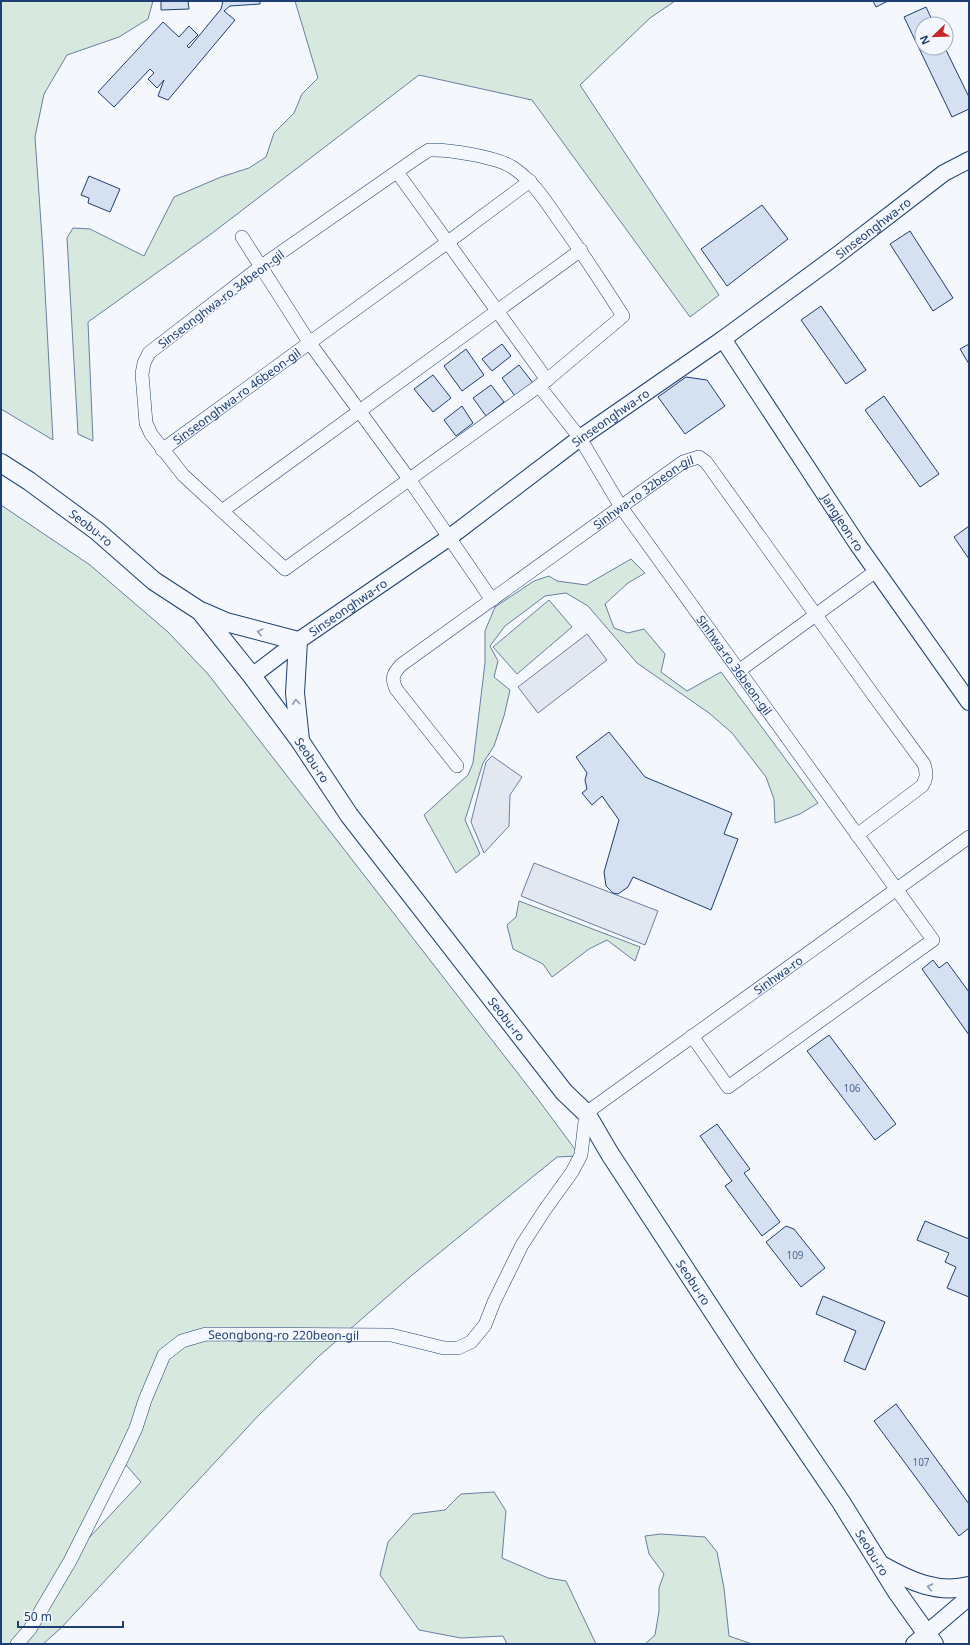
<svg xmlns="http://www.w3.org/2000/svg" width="970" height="1645" font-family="'Noto Sans',sans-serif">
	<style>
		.green { fill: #d7e8df; stroke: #687fa3; fill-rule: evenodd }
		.parking { fill: #e3e8f0; stroke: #687fa3 }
		.building { fill: #d5e0f0; stroke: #1d3f73 }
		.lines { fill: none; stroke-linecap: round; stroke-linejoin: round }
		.minor-casing { stroke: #1d3f73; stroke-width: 14 }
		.tertiary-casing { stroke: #1d3f73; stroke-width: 18 }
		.secondary-casing { stroke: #1d3f73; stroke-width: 20 }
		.minor { stroke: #f4f7fb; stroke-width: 13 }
		.tertiary { stroke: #f4f7fb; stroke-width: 16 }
		.secondary { stroke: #f4f7fb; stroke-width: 18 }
		.oneway { stroke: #889bb7 }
		.labels { text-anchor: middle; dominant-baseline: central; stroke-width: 3; stroke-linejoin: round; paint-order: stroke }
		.number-label { font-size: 10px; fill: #4b6792 }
		.street-label { font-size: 12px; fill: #1d3f73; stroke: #f4f7fb }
	</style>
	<rect width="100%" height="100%" fill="#f4f7fb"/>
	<g class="green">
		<path d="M1,1H153L148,19L119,37L67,55L44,94L35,137L43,252L53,440L1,409Z"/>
		<path d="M295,1H675L650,18L580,85L719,295L690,317L532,100L419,75L211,234L88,322L93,441L78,434L67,238L73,228L90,229L144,256L174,197L221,177L249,168L266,157L274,133L294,113L302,94L318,78Z"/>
		<path d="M1,505L90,565L168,632L208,674L537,1098L577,1152L578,1156L557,1157L411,1276L318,1357L258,1416L61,1628L43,1644H1ZM119,1457L141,1482L74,1554Z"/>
		<path d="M631,559L645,573L628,583L605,604L614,628L628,633L644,629L665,654L661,672L687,691L721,672L818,803L800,814L775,823L774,799L766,777L732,733L709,713L637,663L588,606L566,593L545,596L505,626L490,646L498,661L494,677L510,690L504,716L494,746L483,763L465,820L480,854L456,873L424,815L468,775L473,763L485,663V631L495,607L534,581L549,576L557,581L586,585Z"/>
		<path d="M549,600L572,627L517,674L493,647Z"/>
		<path d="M519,901L640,947L635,961L607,940L589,949L552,977L543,964L513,949L507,925L516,917Z"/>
		<path d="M494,1492L506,1511L502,1558L548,1578L566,1581L596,1644H507L503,1636L461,1638L419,1630L380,1575L388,1542L413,1514L445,1510L461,1494Z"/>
		<path d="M661,1534L705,1537L717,1552L724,1588L729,1636L752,1644H645L655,1635L659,1611V1588L664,1574L649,1554L645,1536Z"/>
	</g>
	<g class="parking">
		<path d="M587,634L607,660L538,713L518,687Z"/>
		<path d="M492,756L522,777L510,795L509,826L484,853L471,822L486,762Z"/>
		<path d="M534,863L658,911L645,945L521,896Z"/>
	</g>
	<g class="building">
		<path d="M161,1H188L189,9L161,10Z"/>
		<path d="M223,1H260V4L230,6L224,11L235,20L168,100L158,96L164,80L157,88L148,79L154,73L150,69L114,107L98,92L163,22L179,37L189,26L198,35L187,46L189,48L221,9Z"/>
		<path d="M873,1H888L876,7Z"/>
		<path d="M926,7L934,24H922V48H945L969,97V109L952,117L904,17Z"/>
		<path d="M89,176L120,189L110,212L88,203L89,198L81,195Z"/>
		<path d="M762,205L788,239L727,286L701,249Z"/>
		<path d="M910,231L953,298L933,311L890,244Z"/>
		<path d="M821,306L866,370L846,384L801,320Z"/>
		<path d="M502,344L511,356L492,371L482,359Z"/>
		<path d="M969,344V364L960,349Z"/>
		<path d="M466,349L484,375L462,391L444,366Z"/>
		<path d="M519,365L533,383L515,396L502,378Z"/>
		<path d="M433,375L451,398L433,412L414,389Z"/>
		<path d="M686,377L707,380L725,406L685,434L658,397Z"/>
		<path d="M491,385L504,402L486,416L473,398Z"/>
		<path d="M884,396L939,474L920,487L865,410Z"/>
		<path d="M462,406L473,423L456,436L444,420Z"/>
		<path d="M969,526V559L954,537Z"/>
		<path d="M609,732L645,777L732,813L724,834L738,839L711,910L633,877L628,887L618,894L613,893L606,886L604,872L619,820L602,796L592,805L582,793L587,789L585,780L587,773L576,757Z"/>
		<path d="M933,960L939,968L947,962L969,992V1035L922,969Z"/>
		<path d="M829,1035L896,1124L875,1140L807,1051Z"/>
		<path d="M717,1124L750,1169L744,1173L780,1222L762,1236L725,1186L732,1181L700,1136Z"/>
		<path d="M925,1221L969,1239V1297L947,1288L956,1267L945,1262L949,1253L917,1240Z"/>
		<path d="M786,1226L794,1229L825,1268L801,1287L766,1242Z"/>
		<path d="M823,1296L885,1322L865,1370L844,1361L856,1331L816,1314Z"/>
		<path d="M896,1404L969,1504V1528L959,1536L874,1421Z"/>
	</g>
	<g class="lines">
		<g class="minor-casing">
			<g id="minor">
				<path d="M429,150C448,149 496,157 512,167C532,180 545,200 558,219C581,251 602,283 623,316L547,380L285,569L183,475L151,434L146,423L142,374L144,363L149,353L260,267L418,157Z"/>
				<path d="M397,172L547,380"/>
				<path d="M242,237L309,342L409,479L492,600"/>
				<path id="s1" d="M539,386L580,438L621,507L933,940L728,1087L692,1036"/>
				<path id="s2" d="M162,450L448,242L530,181"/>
				<path d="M222,511L581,250"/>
				<path d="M740,670L876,571"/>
				<path id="s3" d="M457,766L396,689C391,678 393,674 401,665L683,462L699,457L706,462L874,696L924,764C927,774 927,778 922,786L857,835"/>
				<path id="s4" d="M17,1644L30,1629L70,1561L122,1458L136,1428L145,1400L164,1355L182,1341L206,1334L391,1335L444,1348H458L471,1342L485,1325L494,1302L522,1245L544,1211L572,1172L581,1155L586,1113L969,837"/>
			</g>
		</g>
		<g class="tertiary-casing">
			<g id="tertiary">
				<path id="s5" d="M723,339L858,545L969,702"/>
				<path id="s6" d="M252,676L298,641L450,537L580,438L723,339L840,253L944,173L969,160"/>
				<path d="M914,1644L969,1597"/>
			</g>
		</g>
		<g class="secondary-casing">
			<g id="secondary">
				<path id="s7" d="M1,463L29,481L97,531L154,581L200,611L252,676L300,741L349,815L564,1092L586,1113L610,1154L746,1362L841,1502L897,1592L934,1644"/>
				<path d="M203,612L226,622L298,641L295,693L300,740"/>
				<path d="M883,1566C910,1581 937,1594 969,1586"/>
			</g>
		</g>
		<use href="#minor" class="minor"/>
		<use href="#tertiary" class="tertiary"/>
		<use href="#secondary" class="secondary"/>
	</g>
	<defs><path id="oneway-chevron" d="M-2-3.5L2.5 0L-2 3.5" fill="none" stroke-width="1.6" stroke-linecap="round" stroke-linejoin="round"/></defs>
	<g class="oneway">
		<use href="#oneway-chevron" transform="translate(260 632) rotate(-167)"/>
		<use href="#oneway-chevron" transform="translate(296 702) rotate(-95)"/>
		<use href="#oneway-chevron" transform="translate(930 1587) rotate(-169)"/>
	</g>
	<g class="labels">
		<g class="number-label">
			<text x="852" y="1088">106</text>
			<text x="795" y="1255">109</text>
			<text x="921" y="1462">107</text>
		</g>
		<g class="street-label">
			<text stroke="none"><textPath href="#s6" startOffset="766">Sinseonghwa-ro</textPath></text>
			<text transform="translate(221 299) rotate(-37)">Sinseonghwa-ro 34beon-gil</text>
			<text stroke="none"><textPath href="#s2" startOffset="92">Sinseonghwa-ro 46beon-gil</textPath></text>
			<text stroke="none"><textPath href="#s6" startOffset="442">Sinseonghwa-ro</textPath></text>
			<text stroke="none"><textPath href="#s3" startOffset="423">Sinhwa-ro 32beon-gil</textPath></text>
			<text stroke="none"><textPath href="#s5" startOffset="219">Jangjeon-ro</textPath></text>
			<text stroke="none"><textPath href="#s7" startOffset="111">Seobu-ro</textPath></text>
			<text stroke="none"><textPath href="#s6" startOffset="118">Sinseonghwa-ro</textPath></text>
			<text stroke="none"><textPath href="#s1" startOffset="341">Sinhwa-ro 36beon-gil</textPath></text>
			<text stroke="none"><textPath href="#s7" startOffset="435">Seobu-ro</textPath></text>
			<text stroke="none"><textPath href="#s4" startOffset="1138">Sinhwa-ro</textPath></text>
			<text stroke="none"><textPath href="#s7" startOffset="759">Seobu-ro</textPath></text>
			<text stroke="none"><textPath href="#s7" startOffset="1083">Seobu-ro</textPath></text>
			<text stroke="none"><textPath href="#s4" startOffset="451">Seongbong-ro 220beon-gil</textPath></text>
			<text stroke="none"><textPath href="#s7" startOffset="1407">Seobu-ro</textPath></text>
		</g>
	</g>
	<rect width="970" height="1645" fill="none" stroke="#1d3f73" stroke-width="4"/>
	<g transform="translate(934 36) rotate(247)"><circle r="19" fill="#f4f7fb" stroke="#9eadc5"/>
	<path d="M0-3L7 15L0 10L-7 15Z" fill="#c62828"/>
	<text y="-6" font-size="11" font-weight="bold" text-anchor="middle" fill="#1d3f73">N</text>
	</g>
	<path d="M18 1621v6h105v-6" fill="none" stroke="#1d3f73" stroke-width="2"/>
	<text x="24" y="1621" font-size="12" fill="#1d3f73" stroke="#f4f7fb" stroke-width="3" paint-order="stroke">50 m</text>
</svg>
